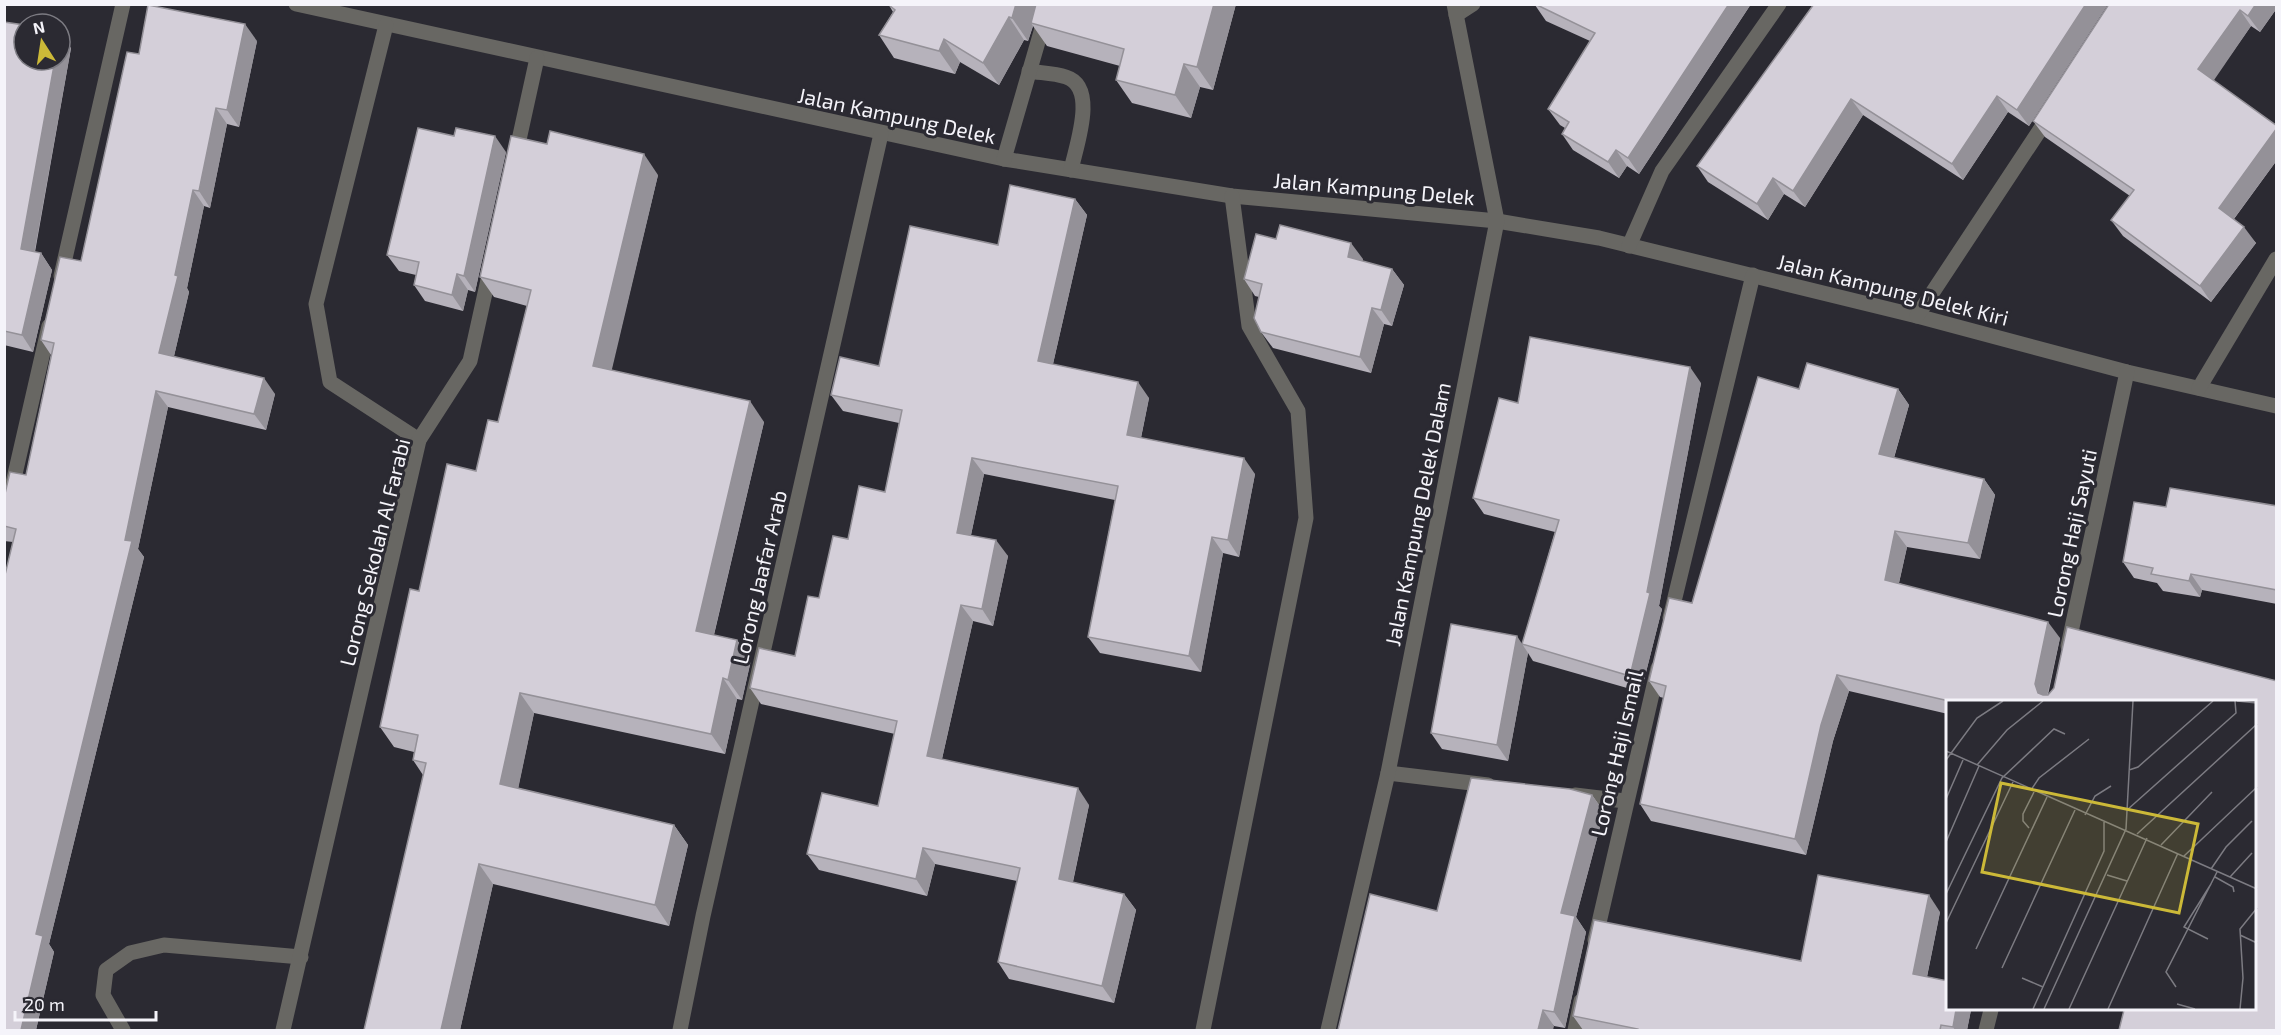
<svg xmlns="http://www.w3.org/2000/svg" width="2281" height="1035" font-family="'Exo 2',sans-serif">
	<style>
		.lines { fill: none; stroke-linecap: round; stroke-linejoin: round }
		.service { stroke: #686763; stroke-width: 15 }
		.minor { stroke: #686763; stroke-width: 15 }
		.wall { fill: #b6b2bb }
		.shaded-wall { fill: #949198 }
		.building { fill: #d4cfd9; stroke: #949198; stroke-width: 1.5 }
		.labels { text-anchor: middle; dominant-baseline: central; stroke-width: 6; stroke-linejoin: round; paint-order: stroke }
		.street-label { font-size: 21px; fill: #f5f4fa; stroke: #2b2a32 }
		.inset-road { fill: none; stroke: #7c7b82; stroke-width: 1.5 }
		.view { fill: #ccb938; fill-opacity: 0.15; stroke: #ccb938; stroke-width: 3 }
		.inset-edge { fill: none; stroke: #f5f4fa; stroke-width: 3 }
	</style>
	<rect width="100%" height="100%" fill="#2b2a32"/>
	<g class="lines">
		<path class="service" d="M123,1030L103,995L106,970L130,953L164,945L301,957"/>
		<g class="minor">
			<path d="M296,4L1004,159L1232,196L1497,221L1599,238L1917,316L2127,372L2276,406"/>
			<path d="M1456,15L1473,4"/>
			<path d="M386,25L316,304L330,382L419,440"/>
			<path d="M1029,71C1040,73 1054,73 1066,77C1098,87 1076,146 1071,170"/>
			<path d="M515,158L537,58"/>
			<path d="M1004,159L1049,4"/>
			<path d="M1629,246L1662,171L1779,4"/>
			<path d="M61,276L123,4"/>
			<path d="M1917,316L2051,113"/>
			<path d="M2199,388L2276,259"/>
			<path d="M4,522L49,326"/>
			<path d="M1670,618L1753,275"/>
			<path d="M2068,646L2127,372"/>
			<path d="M1388,773L1488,785"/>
			<path d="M1575,795L1625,801"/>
			<path d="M1595,940L1658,668"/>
			<path d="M283,1030L419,440L470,361L491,266"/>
			<path d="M680,1030L703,916L881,134"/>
			<path d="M1203,1030L1306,518L1298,411L1249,326L1232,196"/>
			<path d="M1328,1030L1388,773L1497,221L1454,4"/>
			<path d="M1575,1030L1581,1001"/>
			<path d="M1986,1030L1991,1010"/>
		</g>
	</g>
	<g class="wall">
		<path d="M1236,4L1213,90L1200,87L1191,118L1132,103L1116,80L1120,66L1047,46L1033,26L1028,41L1024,40L999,85L960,62L955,74L894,58L879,35L893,12L889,5Z"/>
		<path d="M1751,4L1639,174L1627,166L1619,178L1573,150L1562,134L1565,128L1560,125L1548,109L1590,41L1546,21L1535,5Z"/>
		<path d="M1814,4H2108L2029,126L2008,112L1963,180L1863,115L1805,207L1784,194L1768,220L1708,182L1697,166Z"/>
		<path d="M2109,4H2277V8L2260,32L2251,26L2213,80L2277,128V160L2234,219L2256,243L2211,302L2123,236L2111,220L2130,196L2045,137L2033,121Z"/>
		<path d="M4,22L71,48L35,252L41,253L52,270L33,352L4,345Z"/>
		<path d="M257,41L239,127L227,124L210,208L204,206L187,288L189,292L174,356L275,394L266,430L168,407L138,549L144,557L49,944L54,952L36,1030H4L13,542L4,541V498L26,475L51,355L41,340L81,261Z"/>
		<path d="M506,152L475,292L468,290L463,311L425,301L414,285L416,275L399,271L387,255Z"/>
		<path d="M658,175L611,370L764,422L714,635L737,640L751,660L742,700L737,699L725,754L534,713L518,788L674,825L688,845L669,926L493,884L460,1030L423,775L413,760L414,752L394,747L380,727L419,591L476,471L498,422L527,306L494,297L480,277Z"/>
		<path d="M1075,199L1087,215L1053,364L1149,398L1141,438L1255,474L1239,557L1223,553L1201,672L1100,653L1088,637L1115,500L984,474L971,535L1008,556L993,626L973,621L942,759L1089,805L1073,882L1124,894L1136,910L1114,1003L1009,979L998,962L1017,881L935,864L927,896L819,870L807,854L878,806L895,734L761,704L750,688L795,656L819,598L848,539L885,492L899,423L843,411L831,395L879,366L998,245Z"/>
		<path d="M1363,259L1362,261L1392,269L1404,285L1392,326L1384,324L1371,373L1273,348L1261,332L1259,297L1255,296L1244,279Z"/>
		<path d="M1701,383L1659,606L1662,609L1641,692L1533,661L1528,653L1508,761L1442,749L1431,733L1522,644L1555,532L1484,514L1473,498L1518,403Z"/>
		<path d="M1799,389H1898L1909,405L1894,458L1984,479L1995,495L1980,559L1907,547L1899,583L2060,638L2048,695L2277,681L2256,1010V702H1948V714L1849,691L1833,741L1806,855L1651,821L1640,804L1664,698L1660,697L1649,681L1692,603Z"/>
		<path d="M2277,506V604L2202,590L2200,597L2163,591L2157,583L2134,578L2123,562L2166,507Z"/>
		<path d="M1592,795L1604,812L1576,917L1586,932L1565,1028L1554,1026L1437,911Z"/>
		<path d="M1940,912L1927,977L1948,1010H1971L1967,1030H1583L1573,1016L1801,961Z"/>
	</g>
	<g class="shaded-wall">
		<path d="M1016,4H1039L1031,23L1033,26L1028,41L1012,18Z"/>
		<path d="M1214,4H1236L1213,90L1197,67Z"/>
		<path d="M1729,4H1751L1639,174L1628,158Z"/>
		<path d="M2086,4H2108L2029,126L2017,110Z"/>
		<path d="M2256,4H2277V8L2260,32L2248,16Z"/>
		<path d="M2240,10L2251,26L2210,86L2198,69Z"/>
		<path d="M1009,17L1024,40L999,85L983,63Z"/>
		<path d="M245,24L257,41L239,127L227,110Z"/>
		<path d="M60,32L71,48L32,266L21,249L55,60H60Z"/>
		<path d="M944,39L960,62L955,74L939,51Z"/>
		<path d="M1184,64L1200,87L1191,118L1175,95Z"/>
		<path d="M1997,96L2008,112L1963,180L1952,164Z"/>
		<path d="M1851,99L1863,115L1805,207L1793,191Z"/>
		<path d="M216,108L227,124L210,208L199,191Z"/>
		<path d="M2277,128V160L2230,224L2219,208Z"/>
		<path d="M495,136L506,152L475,292L464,276Z"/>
		<path d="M1616,150L1627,166L1619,178L1608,162Z"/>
		<path d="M644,154L658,175L608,386L593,366Z"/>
		<path d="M1773,178L1784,194L1768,220L1757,204Z"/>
		<path d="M193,190L204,206L187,288L189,292L171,369L159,353Z"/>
		<path d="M1075,199L1087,215L1050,377L1038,361Z"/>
		<path d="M2244,227L2256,243L2211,302L2200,286Z"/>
		<path d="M1351,243L1363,259L1359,273L1348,257Z"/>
		<path d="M41,253L52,270L33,352L22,335Z"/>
		<path d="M1392,269L1404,285L1392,326L1381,310Z"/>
		<path d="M457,274L468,290L463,311L452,295Z"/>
		<path d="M1372,308L1384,324L1371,373L1360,357Z"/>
		<path d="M1690,367L1701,383L1659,606L1662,609L1641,692L1630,676L1647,592Z"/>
		<path d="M264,378L275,394L266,430L254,414Z"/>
		<path d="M1138,382L1149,398L1138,452L1127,435Z"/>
		<path d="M1898,389L1909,405L1890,471L1879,454Z"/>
		<path d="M156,391L168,407L138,549L144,557L49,944L54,952L36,1030H21L36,934L125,540Z"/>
		<path d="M750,401L764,422L710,651L696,631Z"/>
		<path d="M972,458L984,474L968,549L957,533Z"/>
		<path d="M1244,458L1255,474L1239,557L1228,540Z"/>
		<path d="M1984,479L1995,495L1980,559L1968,543Z"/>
		<path d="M1895,531L1907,547L1896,596L1885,580Z"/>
		<path d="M1212,537L1223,553L1201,672L1189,656Z"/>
		<path d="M996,540L1008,556L993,626L982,609Z"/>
		<path d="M2191,574L2202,590L2200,597L2189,581Z"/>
		<path d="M961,605L973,621L939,772L927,756Z"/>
		<path d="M2048,622L2060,638L2046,701L2038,693L2035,684Z"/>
		<path d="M1517,636L1528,653L1508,761L1497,745Z"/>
		<path d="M737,640L751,660L742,700L728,680Z"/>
		<path d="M1837,675L1849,691L1833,741L1806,855L1795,839L1821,725Z"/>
		<path d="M723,678L737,699L725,754L711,734Z"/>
		<path d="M520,693L534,713L515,804L500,784Z"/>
		<path d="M1078,788L1089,805L1070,895L1059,879Z"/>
		<path d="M1592,795L1604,812L1576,917L1586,932L1565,1028L1554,1012L1561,913Z"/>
		<path d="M674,825L688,845L669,926L655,905Z"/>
		<path d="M923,848L935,864L927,896L916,879Z"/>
		<path d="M479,864L493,884L460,1030H441Z"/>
		<path d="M1124,894L1136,910L1114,1003L1102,986Z"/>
		<path d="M1929,895L1940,912L1924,991L1913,974Z"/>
		<path d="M1543,1010L1554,1026L1553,1030H1538Z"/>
		<path d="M1956,1010H1971L1967,1030H1955L1953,1027Z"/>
	</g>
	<g class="building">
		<path d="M889,4H1016L1012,18L1009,17L983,63L944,39L939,51L879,35L895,10L889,5Z"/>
		<path d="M1036,4H1214L1197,67L1184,64L1175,95L1116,80L1124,49L1031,23Z"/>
		<path d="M1535,4H1729L1628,158L1616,150L1608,162L1562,134L1569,122L1548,109L1595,33Z"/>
		<path d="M1814,4H2086L2017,110L1997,96L1952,164L1851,99L1793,191L1773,178L1757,204L1697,166Z"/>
		<path d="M2109,4H2256L2248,16L2240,10L2198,69L2277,126V128L2219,208L2244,227L2200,286L2111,220L2134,190L2033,121Z"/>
		<path d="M148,5L245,24L227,110L216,108L199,191L193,190L175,275L178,276L159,353L264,378L254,414L156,391L125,540L132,541L36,934L43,936L21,1030H4V579L16,529L4,526V498L10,472L26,475L54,343L41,340L60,257L81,261L127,52L139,54Z"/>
		<path d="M4,22L24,25V60H55L21,249L41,253L22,335L4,331Z"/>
		<path d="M418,128L454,136L456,128L495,136L464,276L457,274L452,295L414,285L419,262L387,255Z"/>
		<path d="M550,131L644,154L593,366L750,401L696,631L737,640L728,680L723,678L711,734L520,693L500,784L674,825L655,905L479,864L441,1030H364L426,763L413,760L418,735L380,727L410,589L419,591L447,464L476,471L488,420L498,422L531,290L480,277L511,136L547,144Z"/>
		<path d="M1010,185L1075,199L1038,361L1138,382L1127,435L1244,458L1228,540L1212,537L1189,656L1088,637L1118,486L972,458L957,533L996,540L982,609L961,605L927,756L1078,788L1059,879L1124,894L1102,986L998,962L1020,868L923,848L916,879L807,854L822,793L878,806L897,721L750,688L759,648L795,656L808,596L819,598L833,536L848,539L859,486L885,492L902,410L831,395L840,357L879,366L910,226L998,245Z"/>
		<path d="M1280,225L1351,243L1348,257L1392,269L1381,310L1372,308L1360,357L1261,332L1254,318L1262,284L1244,279L1256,234L1276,239Z"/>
		<path d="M1530,337L1690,367L1647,592L1650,593L1630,676L1522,644L1559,520L1473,498L1499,398L1518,403Z"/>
		<path d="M1807,363L1898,389L1879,454L1984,479L1968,543L1895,531L1885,580L2048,622L2035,684L2038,693L2043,695H2048L2054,688L2067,627L2277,681V1030H2119L2124,1010H2256V702H1953L1837,675L1821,725L1795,839L1640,804L1666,686L1649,681L1669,598L1692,603L1758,377L1799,389Z"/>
		<path d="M2170,488L2277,506V590L2191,574L2189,581L2151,574L2153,568L2123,562L2134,502L2166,507Z"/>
		<path d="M1451,624L1517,636L1497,745L1431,733Z"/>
		<path d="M1471,778L1570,789L1592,795L1561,913L1575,916L1554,1012L1543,1010L1538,1030H1338L1370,894L1437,911Z"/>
		<path d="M1818,875L1929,895L1913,974L1948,981V1010H1956L1953,1027L1941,1025L1940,1030H1638V1029L1573,1016L1594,920L1801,961Z"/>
	</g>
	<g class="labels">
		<g class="street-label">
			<text transform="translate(897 115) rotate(12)">Jalan Kampung Delek</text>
			<text transform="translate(1374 188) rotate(5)">Jalan Kampung Delek</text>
			<text transform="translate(1893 289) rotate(14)">Jalan Kampung Delek Kiri</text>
			<text transform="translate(1417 514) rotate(-79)">Jalan Kampung Delek Dalam</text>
			<text transform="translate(2071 533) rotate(-78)">Lorong Haji Sayuti</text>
			<text transform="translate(374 552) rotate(-76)">Lorong Sekolah Al Farabi</text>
			<text transform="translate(759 577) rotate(-77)">Lorong Jaafar Arab</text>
			<text transform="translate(1616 753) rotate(-77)">Lorong Haji Ismail</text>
		</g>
	</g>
	<g transform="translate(1946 700)">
		<rect width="310" height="310" fill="#2b2a32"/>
		<path class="inset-road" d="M291,1L311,3M0,51L311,189M0,60L31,18L57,1M31,65L61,30L97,1M183,70L192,67L267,1M85,90L93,78L143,39M0,99L17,60M181,110L290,13L289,1M139,115L149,96L165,86M83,128L77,121V114L88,92M191,134L311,24M0,142L33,66M215,145L266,92M238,156L311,87M265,169L280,147L306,121M161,175L181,181M269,177L287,187L288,192M284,177L306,153M0,194L56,78L108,29L119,34M0,223L67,82M294,235L311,243M262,239L238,227L265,184M30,249L101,97M56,268L129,110M76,278L97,287M230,287L220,272L271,172M231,304L249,309M87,309L158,151V122M98,309L180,129L187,1M123,309L201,138M162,309L232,153M294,309L297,278L294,229L311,208"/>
		<path class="view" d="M55,83L252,124L233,213L36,172Z"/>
		<rect width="310" height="310" class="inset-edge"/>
	</g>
	<rect width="2281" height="1035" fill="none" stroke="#f5f4fa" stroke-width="12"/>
	<g transform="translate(42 42) rotate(348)"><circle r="28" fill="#2b2a32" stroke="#7c7b82" stroke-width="1.5"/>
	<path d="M0-4.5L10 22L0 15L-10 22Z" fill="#ccb938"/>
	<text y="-9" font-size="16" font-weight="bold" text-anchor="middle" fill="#f5f4fa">N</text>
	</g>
	<path d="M15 1011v9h141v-9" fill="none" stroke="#f5f4fa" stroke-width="3"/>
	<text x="24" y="1011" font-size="18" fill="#f5f4fa" stroke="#2b2a32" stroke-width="4.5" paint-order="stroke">20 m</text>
</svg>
